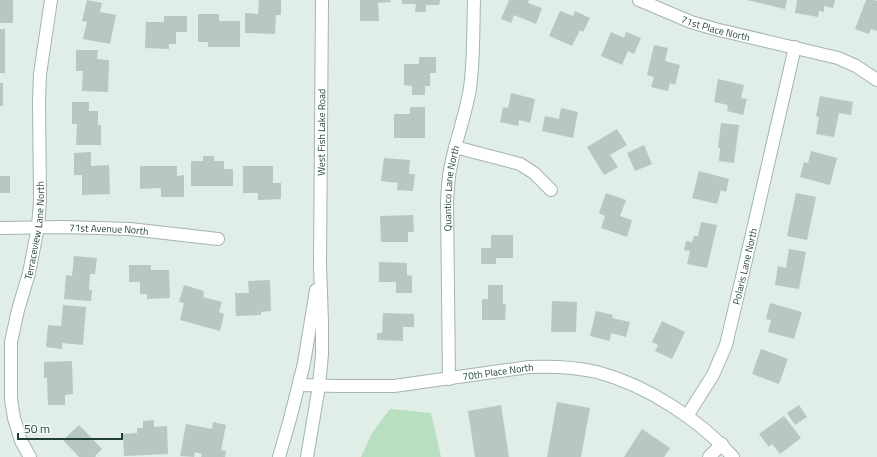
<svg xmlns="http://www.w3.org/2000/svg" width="877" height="457" font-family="'Titillium Web',sans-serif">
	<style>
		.green { fill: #b8e0c0 }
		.building { fill: #b6c8c0 }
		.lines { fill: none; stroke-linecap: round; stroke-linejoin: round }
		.minor-casing { stroke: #a3b5ae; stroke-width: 14 }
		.minor { stroke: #fff; stroke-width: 12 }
		.labels { text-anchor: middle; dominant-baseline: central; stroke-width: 4; stroke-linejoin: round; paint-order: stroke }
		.street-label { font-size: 10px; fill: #1f3f35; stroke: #f2f9f5 }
	</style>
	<rect width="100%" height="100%" fill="#e1ede7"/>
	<path class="green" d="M390,409L431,413L441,457H361L372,433Z"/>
	<g class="building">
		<rect x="0" y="0" width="13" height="23"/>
		<path d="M87,0L102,3L100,12L116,15L110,44L83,39L87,22L82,21Z"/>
		<path d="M259,0H281V15H276L275,34L245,33V13L258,14Z"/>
		<path d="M360,0H390L391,2L378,3L379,21H360Z"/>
		<path d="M402,0H440L439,5H426V12H415L416,4H402Z"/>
		<path d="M509,0H529L528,3L542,8L536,24L514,15L511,23L501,19Z"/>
		<path d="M747,0H787L785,9Z"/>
		<path d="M797,0H835L833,8L824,6V12L819,11L818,17L795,13Z"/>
		<path d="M866,0H874L877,1V31L871,29L869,34L855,29Z"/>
		<path d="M560,11L573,16L575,11L590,18L583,32L580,30L572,46L549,36Z"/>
		<path d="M198,14H219V21H240V47H208V42H198Z"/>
		<path d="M164,16H187V32H176V44H169V49L145,48L146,22H164Z"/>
		<rect x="0" y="29" width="5" height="44"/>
		<path d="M611,32L624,38L626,32L641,38L634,54L628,51L622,65L601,56Z"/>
		<path d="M654,45L668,48L665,61L680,65L675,85L670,83L668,91L651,87L654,77L647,75Z"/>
		<path d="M76,50H98L97,59L109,60L108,92L82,91L83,71H76Z"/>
		<path d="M419,57H436V73H430V86H425V95H412V86L404,85V64H419Z"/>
		<path d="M718,79L744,85L741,98L747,99L743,115L727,111L728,105L714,102Z"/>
		<rect x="0" y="83" width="3" height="23"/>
		<path d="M511,93L535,99L530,123L519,120L518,126L500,122L503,107L508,108Z"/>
		<path d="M820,96L853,102L851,115L839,113L834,137L816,134L819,117L816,116Z"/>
		<path d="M72,102H89V111H98V125H101V145H76L77,124H72Z"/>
		<path d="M410,107H425V138H394V114H410Z"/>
		<path d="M561,108L578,112L573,138L542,131L545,116L559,119Z"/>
		<path d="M721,123L739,125L734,163L719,161L720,148H718Z"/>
		<path d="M617,129L627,145L610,155L618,167L604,175L587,147Z"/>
		<path d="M644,145L652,164L635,171L627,153Z"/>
		<path d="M811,151L837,158L830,185L800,177L804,162L808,163Z"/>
		<path d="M91,152V166L109,165L110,194L82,195V175H74V153Z"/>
		<path d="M203,156H214V161H224V169H233V186H191V161H203Z"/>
		<path d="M384,158L410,160L409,174H415L413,191L397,190L398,183L381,181Z"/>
		<path d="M140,166H177V176L184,175V197H161V188L140,189Z"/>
		<path d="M243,166H273V183H281V199L258,200V193H243Z"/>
		<path d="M699,171L729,179L726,192L721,190L717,204L692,198Z"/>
		<rect x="0" y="176" width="10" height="17"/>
		<path d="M606,193L626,200L620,216L632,220L627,237L601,228L605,216L599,213Z"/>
		<path d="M796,193L816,197L807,240L787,236Z"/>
		<path d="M413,215L414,232H408V242H381L380,216Z"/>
		<path d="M701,222L717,225L707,268L687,264L690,251L684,250L686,241L692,242L694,236H698Z"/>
		<path d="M491,235H513V258H496V264H481V248H491Z"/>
		<path d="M789,249L806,252L799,289L775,285L778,266L786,268Z"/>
		<path d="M74,256L97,258L95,274H90L89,290H92L91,301L64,299L66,275L72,276Z"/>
		<path d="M379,262L407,263V275L412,276V293H396V282H379Z"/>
		<path d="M129,265H151V270H169L170,298L147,299V294H140V282H129Z"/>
		<path d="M270,280L271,311L261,312V315L236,316L235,293H249L248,281Z"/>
		<path d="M184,285L204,291L203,297L222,302L219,312L224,314L220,331L180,320L184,303L179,302Z"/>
		<path d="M488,285H503V304H506L505,320H482V299H488Z"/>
		<path d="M552,301L577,302L576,332H551Z"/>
		<path d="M770,303L802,312L794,339L768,332L771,320L766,319Z"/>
		<path d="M63,305L86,307L83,345L62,343V349L46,347L48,325L61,326Z"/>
		<path d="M596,311L613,315L612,318L630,322L626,337L611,333L610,341L590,336Z"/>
		<path d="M383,313L414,314V327H403V341L377,340V333H382Z"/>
		<path d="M662,321L685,332L672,359L655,351L658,345L652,342Z"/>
		<path d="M761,349L788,359L779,384L752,374Z"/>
		<path d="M72,361L73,394L65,395V405H48L47,378H44V362Z"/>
		<path d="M557,402L590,408L581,457H547Z"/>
		<path d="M501,405L509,457H475L468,411Z"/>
		<path d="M799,405L807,417L795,425L787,413Z"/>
		<path d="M784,416L801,438L780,454L772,444L769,447L759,434Z"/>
		<path d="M154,420V427L167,426L168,454L124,456L123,434L137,433V428H143V421Z"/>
		<path d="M213,422L226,425L221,450L226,451L225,457H201L202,454L195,452L194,457L180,456L186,424L212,429Z"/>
		<path d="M79,425L102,449L95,456L96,457H79L63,440Z"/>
		<path d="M642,429L670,448L664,457H624Z"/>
	</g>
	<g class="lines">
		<g class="minor-casing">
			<g id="minor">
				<path id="s1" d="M639,0L691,22L715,29L838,58L856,66L877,80"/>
				<path d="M455,147L520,164L534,173L551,190"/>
				<path id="s2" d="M0,228L64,227L130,229L218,239"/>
				<path id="s3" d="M449,379L447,201C448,189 448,177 451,165C456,139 466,114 470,88C474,59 473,29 474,0"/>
				<path id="s4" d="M299,385L338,386H394L529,367C552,366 575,367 597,372C646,385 699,419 733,457"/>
				<path id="s5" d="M687,416L713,375L726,345L743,273L795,47"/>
				<path id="s6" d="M30,457L21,441L14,418L11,399V342L18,310L29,273L38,227L40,200L39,101L40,74L51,0"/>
				<path d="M279,457L290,419L304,363L316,290"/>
				<path id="s7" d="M307,457L319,386L322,354V322L320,265L322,0"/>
				<path d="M709,457L722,444"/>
			</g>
		</g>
		<use href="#minor" class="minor"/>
	</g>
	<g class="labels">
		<g class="street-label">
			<text stroke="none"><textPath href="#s1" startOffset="82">71st Place North</textPath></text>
			<text stroke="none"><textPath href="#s7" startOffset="326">West Fish Lake Road</textPath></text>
			<text stroke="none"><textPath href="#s3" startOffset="191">Quantico Lane North</textPath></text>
			<text stroke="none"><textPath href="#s2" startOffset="109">71st Avenue North</textPath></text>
			<text stroke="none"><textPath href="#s6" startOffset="233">Terraceview Lane North</textPath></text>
			<text stroke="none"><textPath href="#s5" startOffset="162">Polaris Lane North</textPath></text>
			<text stroke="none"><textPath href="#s4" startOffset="200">70th Place North</textPath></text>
		</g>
	</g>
	<path d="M18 433v6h104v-6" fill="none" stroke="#1f3f35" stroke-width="2"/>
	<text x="24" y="433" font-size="12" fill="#1f3f35" stroke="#f2f9f5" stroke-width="3" paint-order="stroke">50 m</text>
</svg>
